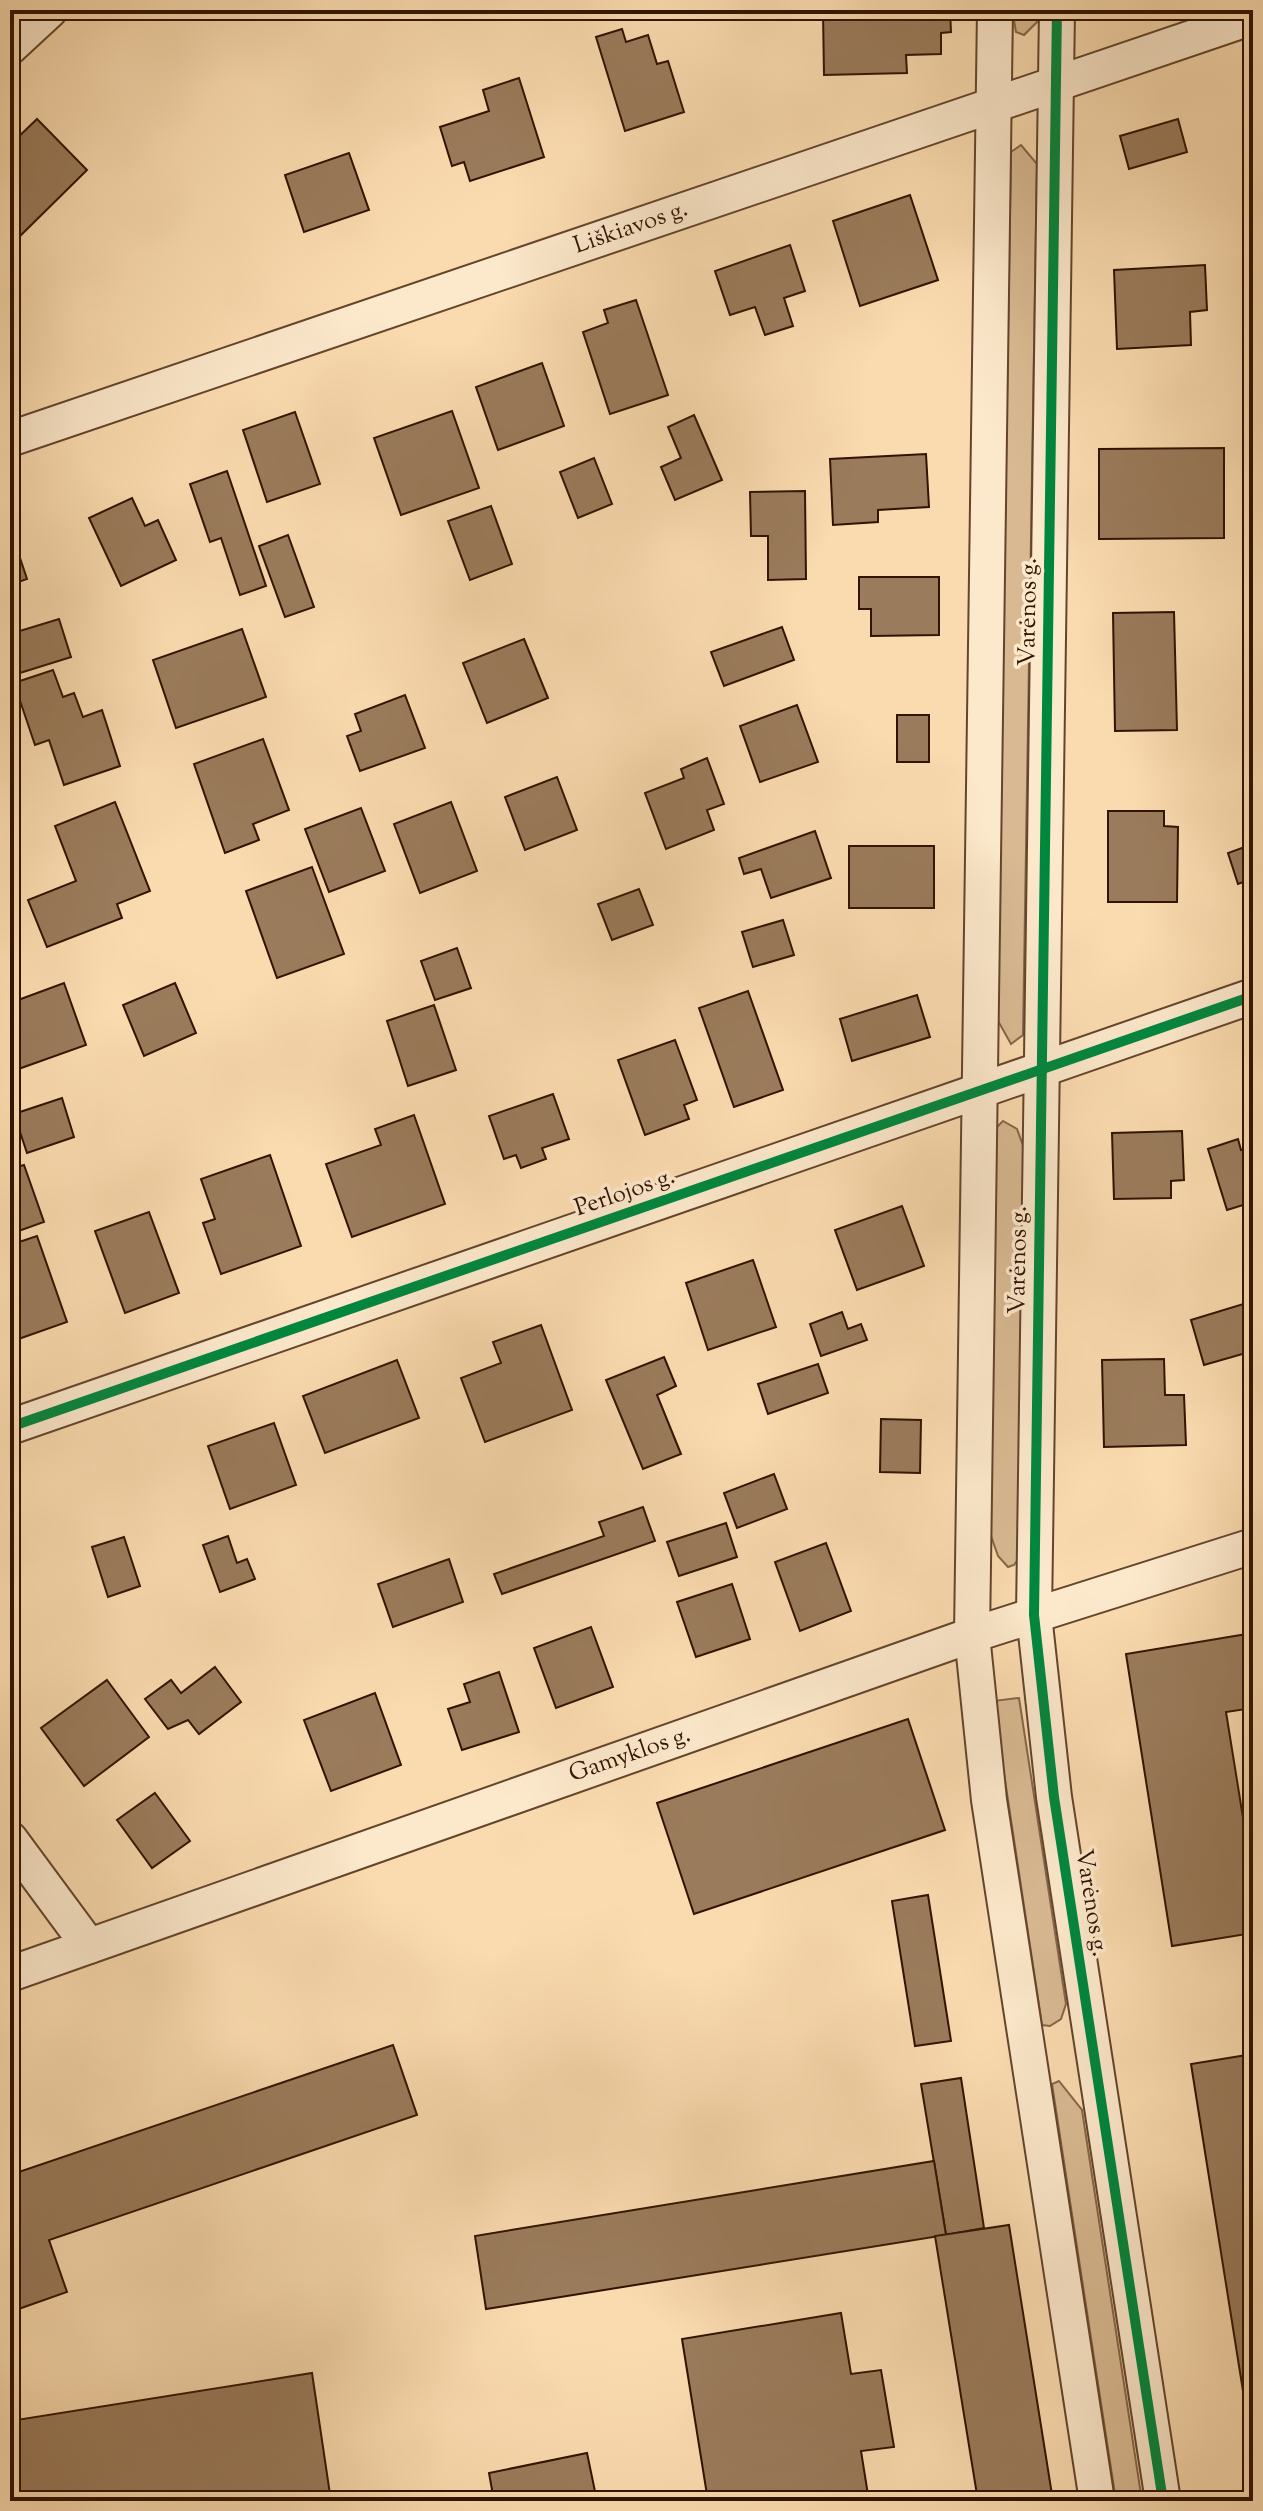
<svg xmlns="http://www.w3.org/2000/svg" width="1263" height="2511" font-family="'Sorts Mill Goudy',serif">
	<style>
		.green { fill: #d8b991; stroke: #846648; stroke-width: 2 }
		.building { fill: #9a7b5b; stroke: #311300; stroke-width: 2 }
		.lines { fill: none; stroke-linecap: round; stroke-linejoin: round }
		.minor-casing { stroke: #63452c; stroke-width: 38 }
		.minor { stroke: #fce8cb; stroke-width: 34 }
		.cycleway-casing { stroke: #fce8cb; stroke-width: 15 }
		.cycleway { stroke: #00873e; stroke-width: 10 }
		.labels { text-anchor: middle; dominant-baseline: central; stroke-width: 7; stroke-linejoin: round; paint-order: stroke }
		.street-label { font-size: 24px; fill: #311300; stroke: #fce8cb }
	</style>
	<rect width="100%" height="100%" fill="#fadbaf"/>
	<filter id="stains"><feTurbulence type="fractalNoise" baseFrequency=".0025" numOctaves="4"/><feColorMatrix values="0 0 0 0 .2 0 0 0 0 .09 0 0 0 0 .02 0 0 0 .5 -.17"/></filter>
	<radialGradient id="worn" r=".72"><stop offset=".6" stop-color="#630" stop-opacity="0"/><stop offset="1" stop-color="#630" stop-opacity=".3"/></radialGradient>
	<g class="green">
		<path d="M1012,10H1038V21L1024,35L1016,32Z"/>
		<path d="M1021,145L1037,164L1023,1035L1011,1044L997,1019L1011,152Z"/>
		<path d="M1003,1121L1017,1129L1025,1151L1019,1558L1014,1565L1008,1567L998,1556L990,1533L996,1128Z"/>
		<path d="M1019,1698L1066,2004L1061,2019L1050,2026L1042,2025L993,1701Z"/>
		<path d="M1059,2081L1082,2110L1142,2501H1116L1052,2084Z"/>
	</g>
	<g class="building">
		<path d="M869,10H950L951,32L941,33V54L906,55L907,73L824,75L823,13Z"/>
		<path d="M622,29L626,42L648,35L657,64L668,61L684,112L625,131L596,37Z"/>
		<path d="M519,78L544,157L470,181L464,162L452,166L440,127L489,111L483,90Z"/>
		<path d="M37,119L87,170L15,241L10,236V145Z"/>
		<path d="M1178,119L1187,152L1129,169L1120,136Z"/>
		<path d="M349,153L369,210L304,232L285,175Z"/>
		<path d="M910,195L938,280L860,306L833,221Z"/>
		<path d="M790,245L805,291L784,298L793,326L765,335L755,307L730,315L715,271Z"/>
		<path d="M1205,265L1207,310L1190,312L1191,345L1117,349L1114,270Z"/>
		<path d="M636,300L668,395L610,414L583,332L608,323L604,310Z"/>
		<path d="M542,363L564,426L498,450L476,387Z"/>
		<path d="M452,411L479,488L401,515L374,438Z"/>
		<path d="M295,412L320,484L267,502L243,430Z"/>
		<path d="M694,415L722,480L675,500L661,467L681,458L668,427Z"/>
		<path d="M1224,448V538L1099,539V449Z"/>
		<path d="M926,454L929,507L878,510V522L833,525L830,459Z"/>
		<path d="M594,458L612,504L578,518L560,472Z"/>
		<path d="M227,471L266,586L240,595L221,538L210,542L190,484Z"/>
		<path d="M805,491L806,579L768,580V536H751L750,492Z"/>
		<path d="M132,498L145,526L158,520L176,560L121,586L89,518Z"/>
		<path d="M491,506L512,564L470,580L448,521Z"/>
		<path d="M10,528L27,579L10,585Z"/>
		<path d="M288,535L314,607L285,617L259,546Z"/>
		<path d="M859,577H939V635L871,636V609H859Z"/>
		<path d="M1174,612L1177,730L1115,731L1113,613Z"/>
		<path d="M59,619L71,657L20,673L10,634Z"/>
		<path d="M782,627L794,660L724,686L711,652Z"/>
		<path d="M242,629L266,697L176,728L153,660Z"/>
		<path d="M524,639L548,698L487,723L463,663Z"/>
		<path d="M53,670L63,697L74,693L83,717L102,710L120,766L64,785L49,740L35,745L14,683Z"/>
		<path d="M405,695L425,748L360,771L347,736L361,731L355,714Z"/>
		<path d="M797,705L818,762L760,782L740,726Z"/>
		<rect x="897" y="715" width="32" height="47"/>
		<path d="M263,739L289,810L253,824L259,840L225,853L194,764Z"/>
		<path d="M707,758L724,804L707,810L714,830L666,849L645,793L684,778L681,769Z"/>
		<path d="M557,777L577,830L525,850L505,797Z"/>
		<path d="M115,802L150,891L117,904L122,918L47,947L28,900L76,881L55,826Z"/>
		<path d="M451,802L477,871L420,893L394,824Z"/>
		<path d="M361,808L385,871L329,892L305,829Z"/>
		<path d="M1108,811H1164V826L1178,827L1177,902H1108Z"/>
		<path d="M815,831L831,878L771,898L761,869L744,874L739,858Z"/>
		<path d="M1253,844V901L1246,881L1238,884L1228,853Z"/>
		<rect x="849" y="846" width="85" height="62"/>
		<path d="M312,867L344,954L277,978L246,891Z"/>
		<path d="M639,889L653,925L612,940L598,904Z"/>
		<path d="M783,920L794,955L753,967L742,932Z"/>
		<path d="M457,948L471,988L435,1000L421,961Z"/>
		<path d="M64,983L86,1045L10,1072V1003Z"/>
		<path d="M175,983L196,1033L144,1056L123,1005Z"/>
		<path d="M748,991L783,1090L734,1107L699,1008Z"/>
		<path d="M917,995L930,1037L852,1061L840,1019Z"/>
		<path d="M434,1005L456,1070L408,1086L387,1021Z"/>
		<path d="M675,1040L697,1100L684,1105L689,1119L645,1135L618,1060Z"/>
		<path d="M553,1094L569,1139L542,1148L546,1159L521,1168L516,1155L504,1159L489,1116Z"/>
		<path d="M62,1098L74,1137L27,1153L14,1114Z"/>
		<path d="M414,1115L445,1204L352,1237L326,1164L381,1145L375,1129Z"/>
		<path d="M1182,1131L1184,1180L1171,1181V1198L1114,1199L1112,1133Z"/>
		<path d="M1238,1139L1241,1150L1253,1146V1202L1227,1210L1208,1149Z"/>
		<path d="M270,1155L301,1246L221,1274L203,1223L215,1219L201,1179Z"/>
		<path d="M24,1165L44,1222L10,1234V1169Z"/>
		<path d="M902,1206L924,1266L857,1290L835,1230Z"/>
		<path d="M149,1212L179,1293L125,1313L95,1231Z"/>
		<path d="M37,1236L67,1322L10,1342V1245Z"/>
		<path d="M753,1260L776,1327L708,1350L686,1283Z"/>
		<path d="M1253,1301V1351L1204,1365L1191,1320Z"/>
		<path d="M842,1312L848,1329L861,1324L867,1340L821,1356L810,1324Z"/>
		<path d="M541,1325L572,1410L485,1442L461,1378L501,1363L493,1342Z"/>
		<path d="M664,1357L676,1386L657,1395L681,1454L643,1469L606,1380Z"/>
		<path d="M1164,1359L1165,1395H1184L1186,1445L1104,1447L1102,1360Z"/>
		<path d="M397,1360L419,1418L325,1453L303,1396Z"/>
		<path d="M818,1364L828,1393L768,1414L758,1384Z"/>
		<path d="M881,1419L921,1420L920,1473L880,1472Z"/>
		<path d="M274,1423L296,1485L230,1509L208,1446Z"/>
		<path d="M774,1474L787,1509L737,1528L724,1493Z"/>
		<path d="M643,1507L655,1541L502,1594L494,1574L604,1536L599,1522Z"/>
		<path d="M726,1523L737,1557L679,1576L667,1542Z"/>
		<path d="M228,1536L237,1563L247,1559L255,1579L220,1592L203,1545Z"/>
		<path d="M124,1537L140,1586L108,1597L92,1547Z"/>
		<path d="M826,1543L851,1611L800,1631L775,1562Z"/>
		<path d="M449,1559L463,1602L393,1627L378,1584Z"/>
		<path d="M732,1584L750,1639L696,1657L677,1602Z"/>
		<path d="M591,1627L613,1687L556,1708L534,1648Z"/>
		<path d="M1253,1633V1708L1226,1712L1253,1880V1933L1172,1946L1126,1654Z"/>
		<path d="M215,1667L241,1702L199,1734L188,1720L168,1729L145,1699L171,1680L181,1693Z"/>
		<path d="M499,1672L519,1732L462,1750L448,1709L470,1702L464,1684Z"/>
		<path d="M107,1680L149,1737L84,1786L41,1728Z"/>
		<path d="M375,1693L401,1765L331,1791L304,1720Z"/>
		<path d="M908,1719L945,1830L694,1914L657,1803Z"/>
		<path d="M155,1793L190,1841L152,1868L117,1820Z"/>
		<path d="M928,1895L951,2041L915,2046L892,1901Z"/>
		<path d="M393,2045L417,2115L49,2240L67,2292L10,2312V2175Z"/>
		<path d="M1253,2054V2389L1243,2391L1191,2064Z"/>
		<path d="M961,2078L984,2228L946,2235L921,2084Z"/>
		<path d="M934,2161L946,2235L486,2309L475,2236Z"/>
		<path d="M1009,2225L1053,2501H978L935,2236Z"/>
		<path d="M841,2313L851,2374L881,2370L894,2447L861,2451L869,2501H708L682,2339Z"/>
		<path d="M312,2373L331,2501H10V2421Z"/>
		<path d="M587,2453L597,2501H494L489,2473Z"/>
	</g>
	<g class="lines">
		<g class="minor-casing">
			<g id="minor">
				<path d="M995,10L972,1635L989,1800L1097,2501"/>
				<path d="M1057,10L1034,1615L1054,1797L1163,2501"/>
				<path d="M10,47L50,10"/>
				<path d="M10,439L1253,17"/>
				<path d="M10,1427L1253,996"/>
				<path d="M10,1839L89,1946"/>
				<path d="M10,1974L972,1635L1253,1546"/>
			</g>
		</g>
		<use href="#minor" class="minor"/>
		<g class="cycleway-casing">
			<g id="cycleway">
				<path d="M1057,10L1034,1615L1054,1797L1163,2501"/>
				<path d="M10,1427L1253,996"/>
			</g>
		</g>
		<use href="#cycleway" class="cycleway"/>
	</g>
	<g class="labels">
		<g class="street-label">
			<text transform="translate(631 228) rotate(-19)">Liškiavos g.</text>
			<text transform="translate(1029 612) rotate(-89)">Varėnos g.</text>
			<text transform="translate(625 1193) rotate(-19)">Perlojos g.</text>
			<text transform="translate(1019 1260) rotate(-89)">Varėnos g.</text>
			<text transform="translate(630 1755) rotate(-19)">Gamyklos g.</text>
			<text transform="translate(1091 1903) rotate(81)">Varėnos g.</text>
		</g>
	</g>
	<rect width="1263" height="2511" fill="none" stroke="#fadbaf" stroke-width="40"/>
	<rect x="12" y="12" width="1239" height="2487" fill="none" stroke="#311300" stroke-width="4"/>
	<rect x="20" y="20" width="1223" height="2471" fill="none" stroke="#311300" stroke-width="2"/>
	<rect width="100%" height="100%" filter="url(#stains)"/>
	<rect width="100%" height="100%" fill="url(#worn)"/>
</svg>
